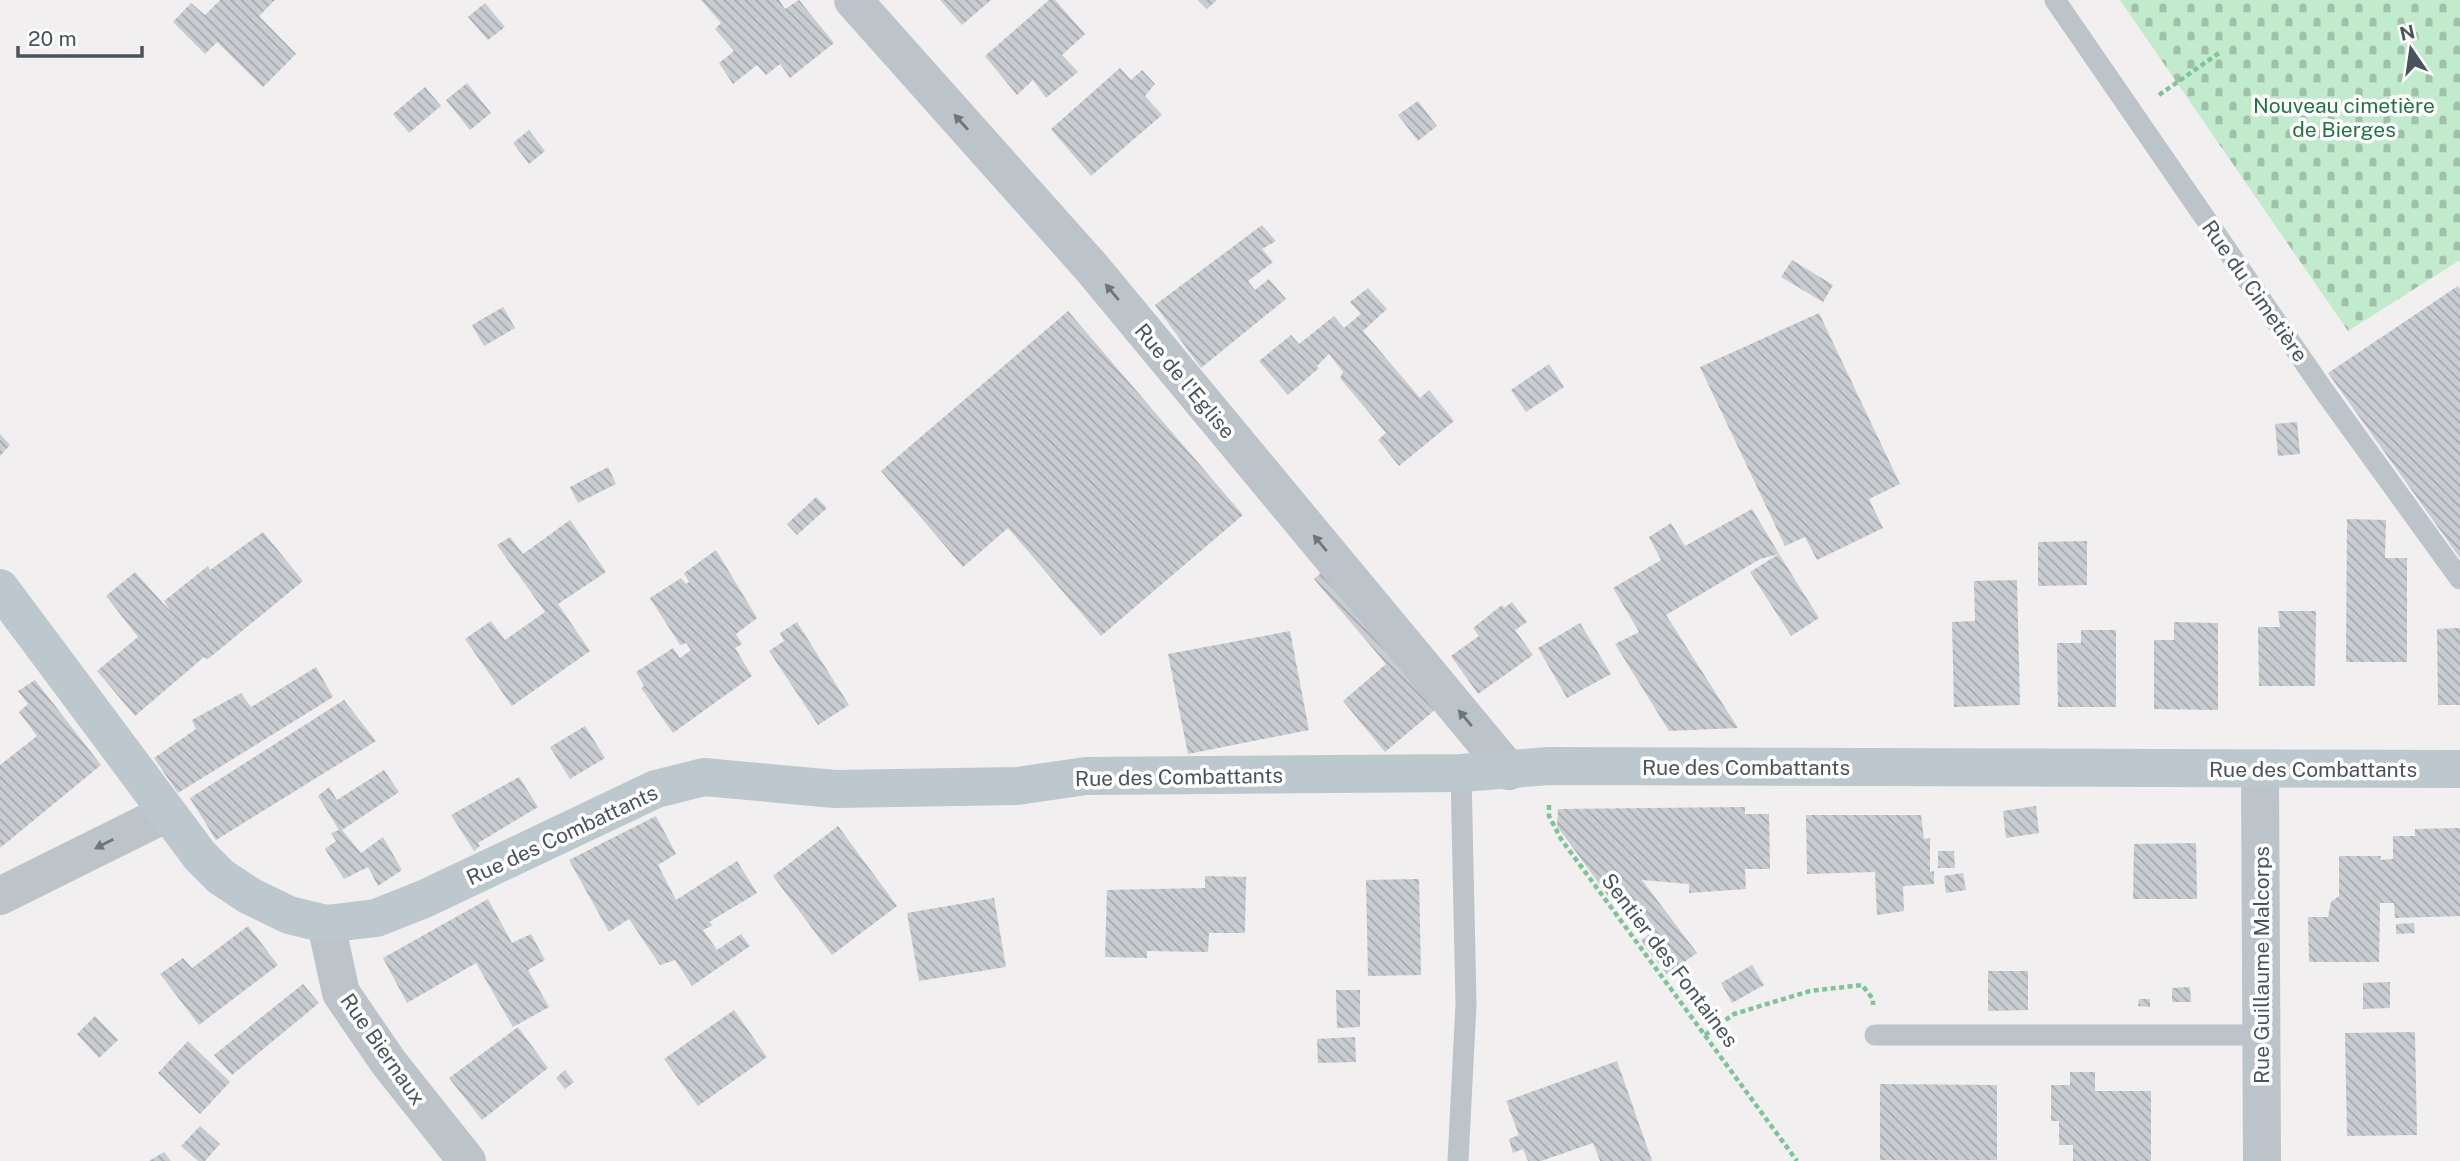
<svg xmlns="http://www.w3.org/2000/svg" width="2460" height="1161" font-family="'Public Sans',sans-serif">
	<style>
		.cemetery { fill: url(#cemetery-stones) }
		.building { fill: url(#building-back-hatch) }
		.lines { fill: none; stroke-linecap: round; stroke-linejoin: round }
		.path { stroke: #7ec499; stroke-width: 4.5; stroke-dasharray: 5 3.5; stroke-linecap: butt }
		.lane { stroke: #bcc4ca; stroke-width: 21 }
		.street { stroke: #bcc4ca; stroke-width: 38 }
		.secondary { stroke: #bcc7ce; stroke-width: 38 }
		.oneway { fill: #6c767c }
		.labels { text-anchor: middle; dominant-baseline: central; stroke-width: 7; stroke-linejoin: round; paint-order: stroke }
		.park-label { font-size: 21px; fill: #227341; stroke: #fff }
		.street-label { font-size: 21px; fill: #49545a; stroke: #fff }
	</style>
	<defs>
		<pattern id="cemetery-stones" width="16" height="16" patternUnits="userSpaceOnUse" patternTransform="scale(1.75)"><rect width="16" height="16" fill="#c2eacd"/><path d="M2 7V4a2 2 0 0 1 4 0v3zM10 15v-3a2 2 0 0 1 4 0v3z" fill="#a0c0a9"/></pattern>
		<pattern id="building-back-hatch" width="6" height="6" patternUnits="userSpaceOnUse" patternTransform="scale(1.75)"><rect width="6" height="6" fill="#c9ccd1"/><path d="M-1 5l2 2M0 0l6 6M5-1l2 2" fill="none" stroke="#a5a8ad"/></pattern>
	</defs>
	<rect width="100%" height="100%" fill="#f1efef"/>
	<path class="cemetery" d="M2120,0H2460V260L2348,331Z"/>
	<g class="building">
		<path d="M220,0H275L259,16L296,54L263,87L217,42L205,54L173,22L191,3L205,15Z"/>
		<path d="M701,0H779L785,9L799,0L834,43L790,78L780,64L766,75L757,65L733,84L719,63L734,51L715,29L721,23Z"/>
		<path d="M940,0H991L962,25Z"/>
		<path d="M1049,0H1055L1085,34L1062,55L1078,72L1046,98L1033,80L1017,95L985,56Z"/>
		<path d="M1198,0H1217L1207,9Z"/>
		<path d="M485,3L505,27L488,40L468,17Z"/>
		<path d="M1120,68L1131,80L1142,70L1155,84L1145,96L1162,115L1091,176L1051,129Z"/>
		<path d="M467,83L491,113L470,130L446,100Z"/>
		<path d="M425,87L441,106L409,133L393,114Z"/>
		<path d="M1418,101L1437,126L1418,141L1398,115Z"/>
		<path d="M529,130L545,151L529,164L513,143Z"/>
		<path d="M1262,225L1276,241L1262,249L1273,262L1248,281L1255,290L1269,279L1286,299L1201,368L1155,305Z"/>
		<path d="M1792,260L1833,285L1823,302L1781,277Z"/>
		<path d="M2458,286L2460,289V558L2328,373Z"/>
		<path d="M1368,288L1387,309L1363,331L1420,398L1429,390L1454,421L1399,466L1378,440L1386,433L1340,378L1343,372L1329,354L1317,366L1319,368L1288,395L1259,361L1291,335L1299,344L1334,316L1344,328L1361,314L1350,302Z"/>
		<path d="M503,307L515,328L484,346L472,325Z"/>
		<path d="M1068,311L1243,515L1101,636L1008,528L963,567L881,471Z"/>
		<path d="M1819,313L1900,484L1869,499L1883,528L1817,560L1805,537L1785,546L1700,367Z"/>
		<path d="M1549,364L1564,387L1526,412L1511,390Z"/>
		<path d="M2297,422L2300,454L2278,456L2275,424Z"/>
		<path d="M0,434L10,445L0,456Z"/>
		<path d="M608,467L616,484L578,503L570,487Z"/>
		<path d="M816,497L827,508L797,535L787,524Z"/>
		<path d="M1752,509L1779,554L1760,559L1666,615L1738,728L1669,731L1615,644L1639,632L1613,588L1661,560L1649,537L1671,523L1685,546Z"/>
		<path d="M2347,519L2386,520L2385,558H2407V662H2346Z"/>
		<path d="M570,520L606,572L558,604L590,651L512,706L465,639L491,621L505,640L545,612L497,545L510,537L523,554Z"/>
		<path d="M263,532L303,581L208,659L204,657L135,716L97,671L138,637L106,596L135,572L170,611L164,601L208,566L210,570Z"/>
		<path d="M2087,541V585L2038,586V542Z"/>
		<path d="M716,550L757,618L736,634L742,644L735,648L752,676L673,733L641,688L644,686L636,672L673,648L680,658L691,650L686,643L680,645L650,598L681,578L686,584L689,582L684,573Z"/>
		<path d="M1779,554L1819,618L1791,636L1750,572Z"/>
		<path d="M1323,571L1442,704L1385,752L1343,701L1386,664L1314,579Z"/>
		<path d="M2017,580L2020,705L1954,707L1952,622L1975,621L1974,581Z"/>
		<path d="M1512,602L1527,622L1515,630L1533,655L1478,694L1451,656L1479,636L1473,628L1502,605L1504,608Z"/>
		<path d="M2278,611H2316L2315,686H2259L2258,627H2280Z"/>
		<path d="M797,622L849,705L818,725L769,651L784,641L780,633Z"/>
		<path d="M2174,622L2218,623V710L2154,709V640H2174Z"/>
		<path d="M1580,623L1611,674L1567,698L1538,648Z"/>
		<path d="M2460,628V705H2438L2437,629Z"/>
		<path d="M2081,630H2116V707H2058L2057,643H2081Z"/>
		<path d="M1290,631L1309,730L1188,754L1168,654Z"/>
		<path d="M316,667L333,697L178,793L154,758L196,729L192,720L241,693L251,707Z"/>
		<path d="M35,680L101,765L0,848V765L37,736L19,712L28,704L18,691Z"/>
		<path d="M344,700L376,741L216,840L190,798Z"/>
		<path d="M585,726L605,758L570,779L550,747Z"/>
		<path d="M384,770L399,792L342,830L361,853L383,837L402,870L378,886L368,867L344,879L325,849L336,841L331,833L339,830L318,796L329,787L337,800Z"/>
		<path d="M519,777L538,807L478,843L480,846L474,851L451,815Z"/>
		<path d="M2036,806L2039,833L2006,838L2003,811Z"/>
		<path d="M1745,807V814H1769L1770,869H1745L1746,889L1689,893V884L1642,880L1697,953L1667,974L1641,941L1655,929L1626,890L1611,900L1557,826L1558,809Z"/>
		<path d="M1806,815H1921L1924,839L1930,838V872L1934,871V884L1903,886L1904,911L1877,915L1875,872L1807,874Z"/>
		<path d="M656,816L676,854L658,865L676,900L737,861L757,893L709,922L713,925L703,930L717,950L741,934L750,946L692,986L675,960L660,965L629,919L609,932L569,860Z"/>
		<path d="M838,826L897,906L832,955L773,876Z"/>
		<path d="M2460,828V916L2395,918L2394,903H2380L2379,962H2309L2308,917H2328L2331,902L2339,896V856H2381L2380,860L2393,859V836H2415V829Z"/>
		<path d="M2196,843L2197,899H2133L2134,844Z"/>
		<path d="M1938,851H1954L1955,868H1938Z"/>
		<path d="M1963,873L1966,890L1946,893L1944,876Z"/>
		<path d="M1205,876L1246,877L1245,933H1209L1208,952L1147,951V958L1105,957L1107,890L1205,888Z"/>
		<path d="M1419,879L1421,975L1368,976L1366,880Z"/>
		<path d="M994,898L1006,967L919,981L907,913Z"/>
		<path d="M488,899L512,943L531,934L545,960L528,970L549,1007L513,1027L476,963L407,1003L383,958Z"/>
		<path d="M2414,923L2415,933L2396,934V924Z"/>
		<path d="M248,926L278,965L199,1025L160,974L183,958L192,968Z"/>
		<path d="M1752,965L1764,985L1732,1003L1721,983Z"/>
		<path d="M1988,971H2028V1010L1988,1011Z"/>
		<path d="M2390,982V1008L2363,1009V983Z"/>
		<path d="M303,984L319,1003L232,1075L214,1055Z"/>
		<path d="M2190,987L2191,1002H2172V988Z"/>
		<path d="M1336,990H1360V1027L1337,1028Z"/>
		<path d="M2139,999H2150V1007L2138,1006Z"/>
		<path d="M734,1010L767,1057L698,1106L664,1059Z"/>
		<path d="M95,1016L118,1040L99,1058L77,1034Z"/>
		<path d="M518,1027L548,1068L482,1120L449,1078Z"/>
		<path d="M2415,1032L2417,1135L2347,1136L2345,1033Z"/>
		<path d="M1355,1037L1356,1062L1318,1063L1317,1039Z"/>
		<path d="M188,1041L230,1082L200,1114L158,1073Z"/>
		<path d="M1617,1061L1652,1161H1600L1593,1143L1541,1161H1528L1523,1149L1513,1153L1509,1139L1519,1135L1506,1101Z"/>
		<path d="M565,1070L574,1082L565,1089L556,1078Z"/>
		<path d="M2070,1072H2095V1091H2151V1161H2073V1145H2059V1121H2051V1085H2070Z"/>
		<path d="M1880,1084L1997,1085V1160H1880Z"/>
		<path d="M200,1126L220,1144L205,1161H198L181,1146Z"/>
		<path d="M164,1152L171,1161H149Z"/>
	</g>
	<g class="lines">
		<g class="path">
			<path d="M2159,95L2219,53"/>
			<path d="M1549,805V816L1561,839L1797,1161"/>
			<path d="M1705,1035L1734,1014L1810,991L1862,985L1873,999V1005"/>
		</g>
		<g class="lane">
			<path d="M2055,0L2324,391L2460,579"/>
			<path d="M1875,1035H2261"/>
			<path d="M1458,1161L1466,1004L1461,773"/>
		</g>
		<g class="street">
			<path d="M853,0L1091,267L1509,771"/>
			<path d="M2260,770L2262,1161"/>
			<path d="M0,896L165,814"/>
			<path d="M326,924L341,993L389,1063L467,1161"/>
		</g>
		<path class="secondary" d="M0,588L200,856L221,877L250,896L289,915L326,924L376,918L424,899L656,789L704,777L835,789L1017,786L1086,776L1461,773L1549,766L2460,769"/>
	</g>
	<defs><path id="oneway-solid" d="M-6-.8H1V-3.2L6.5 0L1 3.2V.8H-6Z" transform="scale(1.75)"/></defs>
	<g class="oneway">
		<use href="#oneway-solid" transform="translate(961 122) rotate(-132)"/>
		<use href="#oneway-solid" transform="translate(1112 292) rotate(-130)"/>
		<use href="#oneway-solid" transform="translate(1320 543) rotate(-130)"/>
		<use href="#oneway-solid" transform="translate(1465 718) rotate(-130)"/>
		<use href="#oneway-solid" transform="translate(104 844) rotate(153)"/>
	</g>
	<g class="labels">
		<g class="park-label">
			<text x="2344" y="105">Nouveau cimetière<tspan x="2344" dy="24">de Bierges</tspan></text>
		</g>
		<g class="street-label">
			<text transform="translate(2255 291) rotate(55)">Rue du Cimetière</text>
			<text transform="translate(1185 381) rotate(50)">Rue de l'Eglise</text>
			<text x="1746" y="767">Rue des Combattants</text>
			<text x="2313" y="769">Rue des Combattants</text>
			<text transform="translate(1179 777) rotate(-1)">Rue des Combattants</text>
			<text transform="translate(562 835) rotate(-25)">Rue des Combattants</text>
			<text transform="translate(1670 960) rotate(53)">Sentier des Fontaines</text>
			<text transform="translate(2261 965) rotate(-90)">Rue Guillaume Malcorps</text>
			<text transform="translate(383 1049) rotate(55)">Rue Biernaux</text>
		</g>
	</g>
	<g transform="translate(2411 49) rotate(347)" stroke="#ffffff" stroke-width="5" paint-order="stroke">
	<path d="M0-5L12 26L0 18L-12 26Z" fill="#49545a"/>
	<text y="-10" font-size="19" font-weight="bold" text-anchor="middle" fill="#49545a">N</text>
	</g>
	<path d="M18 46v10h124v-10" fill="none" stroke="#49545a" stroke-width="3.5"/>
	<text x="28" y="46" font-size="21" fill="#49545a" stroke="#ffffff" stroke-width="5" paint-order="stroke">20 m</text>
</svg>
